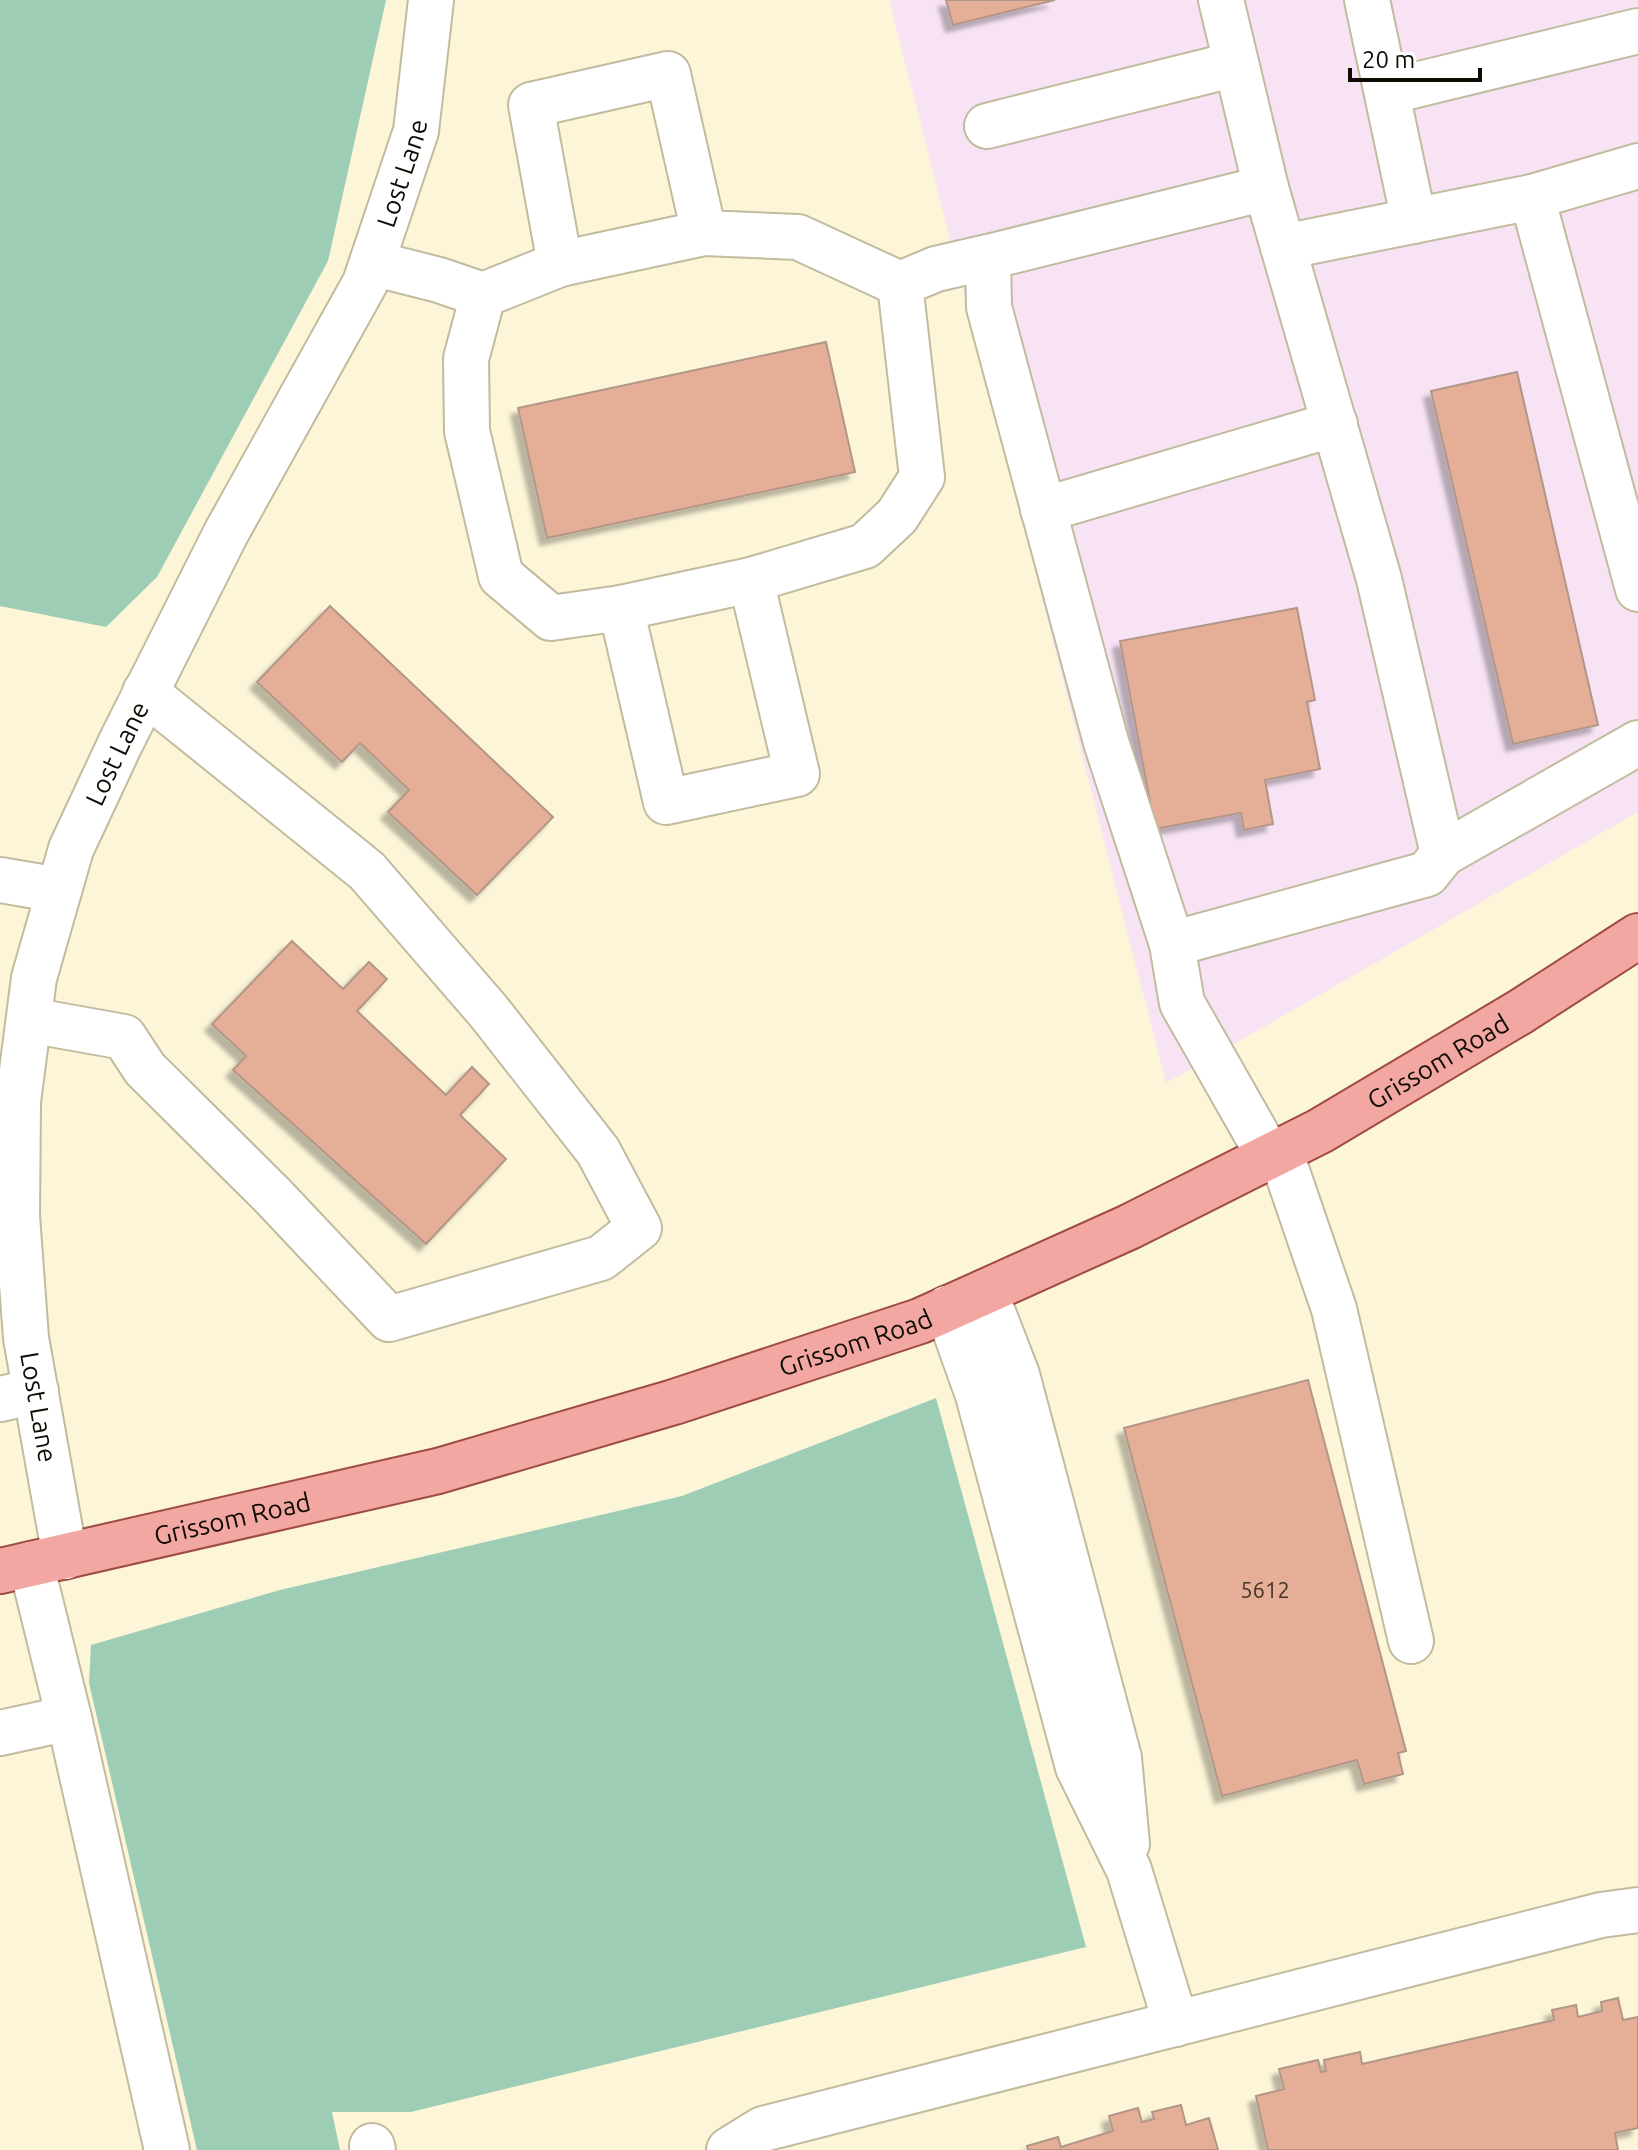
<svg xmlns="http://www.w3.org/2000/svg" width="1638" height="2150" font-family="Ubuntu,sans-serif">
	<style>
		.commercial { fill: #f7e3f4 }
		.green { fill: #9ecdb6 }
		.building { fill: #e5ae96; stroke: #b29689; stroke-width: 2; filter: url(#shadow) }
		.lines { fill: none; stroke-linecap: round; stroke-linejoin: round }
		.minor-casing { stroke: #c2bb9f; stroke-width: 48 }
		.major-casing { stroke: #9e4b43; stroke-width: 48 }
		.minor { stroke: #fff; stroke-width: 44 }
		.major { stroke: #f3a7a3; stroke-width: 44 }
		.labels { text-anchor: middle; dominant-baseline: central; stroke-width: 8; stroke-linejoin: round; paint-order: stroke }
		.number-label { font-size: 22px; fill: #443428 }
		.street-label { font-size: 26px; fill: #0f0c04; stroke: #fff }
	</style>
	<defs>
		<filter id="shadow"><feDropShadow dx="-7" dy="7" stdDeviation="2" flood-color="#0004"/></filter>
	</defs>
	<rect width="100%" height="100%" fill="#fcf5d8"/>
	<path class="commercial" d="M889,0H1638V812L1166,1083Z"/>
	<g class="green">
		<path d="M0,0H386L328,261L157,577L106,627L0,606Z"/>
		<path d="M936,1398L1086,1947L411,2112H332L340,2150H197L89,1683L91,1645L280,1590L682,1496Z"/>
	</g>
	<g class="building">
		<path d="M946,0H1055L953,25Z"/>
		<path d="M826,342L855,472L547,538L518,408Z"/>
		<path d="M1517,372L1598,725L1513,744L1431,391Z"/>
		<path d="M330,606L553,817L477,895L388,812L409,790L360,743L342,762L257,682Z"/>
		<path d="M1297,608L1315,700L1307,702L1320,769L1265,780L1273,824L1244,830L1241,813L1155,829L1120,641Z"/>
		<path d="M292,941L343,989L369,962L387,979L357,1011L446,1095L472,1067L489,1084L460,1115L506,1159L426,1244L233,1070L246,1056L212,1024Z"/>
		<path d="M1308,1380L1406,1751L1398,1753L1403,1774L1364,1784L1357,1760L1222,1796L1124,1428Z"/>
		<path d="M1618,1998L1623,2020L1638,2017V2128L1615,2133L1618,2150H1268L1256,2096L1284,2089L1279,2069L1318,2060L1321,2072L1326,2071L1324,2060L1360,2052L1362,2064L1554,2020L1552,2010L1576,2005L1578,2017L1602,2011L1601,2002Z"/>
		<path d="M1181,2105L1186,2125L1209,2118L1218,2150H1028L1027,2146L1058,2137L1061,2147L1113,2131L1109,2116L1138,2108L1142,2122L1154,2119L1152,2112Z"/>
	</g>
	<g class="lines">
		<g class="minor-casing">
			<g id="minor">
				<path d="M1221,0L1266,188L988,257L989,307L1106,742L1172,944L1182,1003L1269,1156"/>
				<path d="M1367,0L1414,221"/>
				<path d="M1387,92L1638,31"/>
				<path d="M987,126L1236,64"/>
				<path d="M1532,197L1638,166"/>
				<path d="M1283,247L1532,197L1638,589"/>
				<path d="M372,263L439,280L483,295"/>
				<path d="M560,264L704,233"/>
				<path d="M900,284L922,477L897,516L865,546L751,580L797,774L666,802L621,608L551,618L501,576L467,431L466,359L483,295L560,264L531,105L668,74L704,233L798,237L900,284L936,269L988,257"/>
				<path d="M1043,510L1335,424"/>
				<path d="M621,608L751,580"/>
				<path d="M1443,854L1638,743"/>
				<path d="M0,880L59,890"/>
				<path d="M1172,944L1427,874L1443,854L1379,579L1266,188"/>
				<path d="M29,1020L124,1037L145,1069L272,1195L389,1319L601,1258L639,1228L598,1151L489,1012L367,871L145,692"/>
				<path d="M1280,1151L1334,1309L1411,1641"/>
				<path d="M985,1292L1017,1375L1119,1758L1127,1844"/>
				<path d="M947,1308L978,1395L1078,1767L1129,1870L1176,2024"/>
				<path d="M0,1399L36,1391"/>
				<path id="s1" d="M65,1557L26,1338L17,1216L18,1102L34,978L71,849L120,744L226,533L365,283L416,131L431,0"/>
				<path d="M69,1718L167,2150"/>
				<path d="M0,1733L69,1718L31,1564"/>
				<path d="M372,2146L373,2150"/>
				<path d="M729,2150L763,2129L1601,1915L1638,1910"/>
			</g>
		</g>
		<g class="major-casing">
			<g id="major">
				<path id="s2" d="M0,1571L438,1471L674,1402L920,1321L1129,1227L1320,1131L1520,1012L1638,936"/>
			</g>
		</g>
		<use href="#minor" class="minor"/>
		<use href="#major" class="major"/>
	</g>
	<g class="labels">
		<g class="number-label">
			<text x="1265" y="1589">5612</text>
		</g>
		<g class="street-label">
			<text stroke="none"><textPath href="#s1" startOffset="1472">Lost Lane</textPath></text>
			<text stroke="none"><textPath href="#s1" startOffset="824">Lost Lane</textPath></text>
			<text stroke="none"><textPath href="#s2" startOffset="1534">Grissom Road</textPath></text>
			<text stroke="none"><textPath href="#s2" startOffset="886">Grissom Road</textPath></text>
			<text transform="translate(39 1407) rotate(80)">Lost Lane</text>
			<text stroke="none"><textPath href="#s2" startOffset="238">Grissom Road</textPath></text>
		</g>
	</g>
	<path d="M1350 68v12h130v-12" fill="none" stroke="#0f0c04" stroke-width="4"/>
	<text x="1362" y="68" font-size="24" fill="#0f0c04" stroke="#ffffff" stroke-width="6" paint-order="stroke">20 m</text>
</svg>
